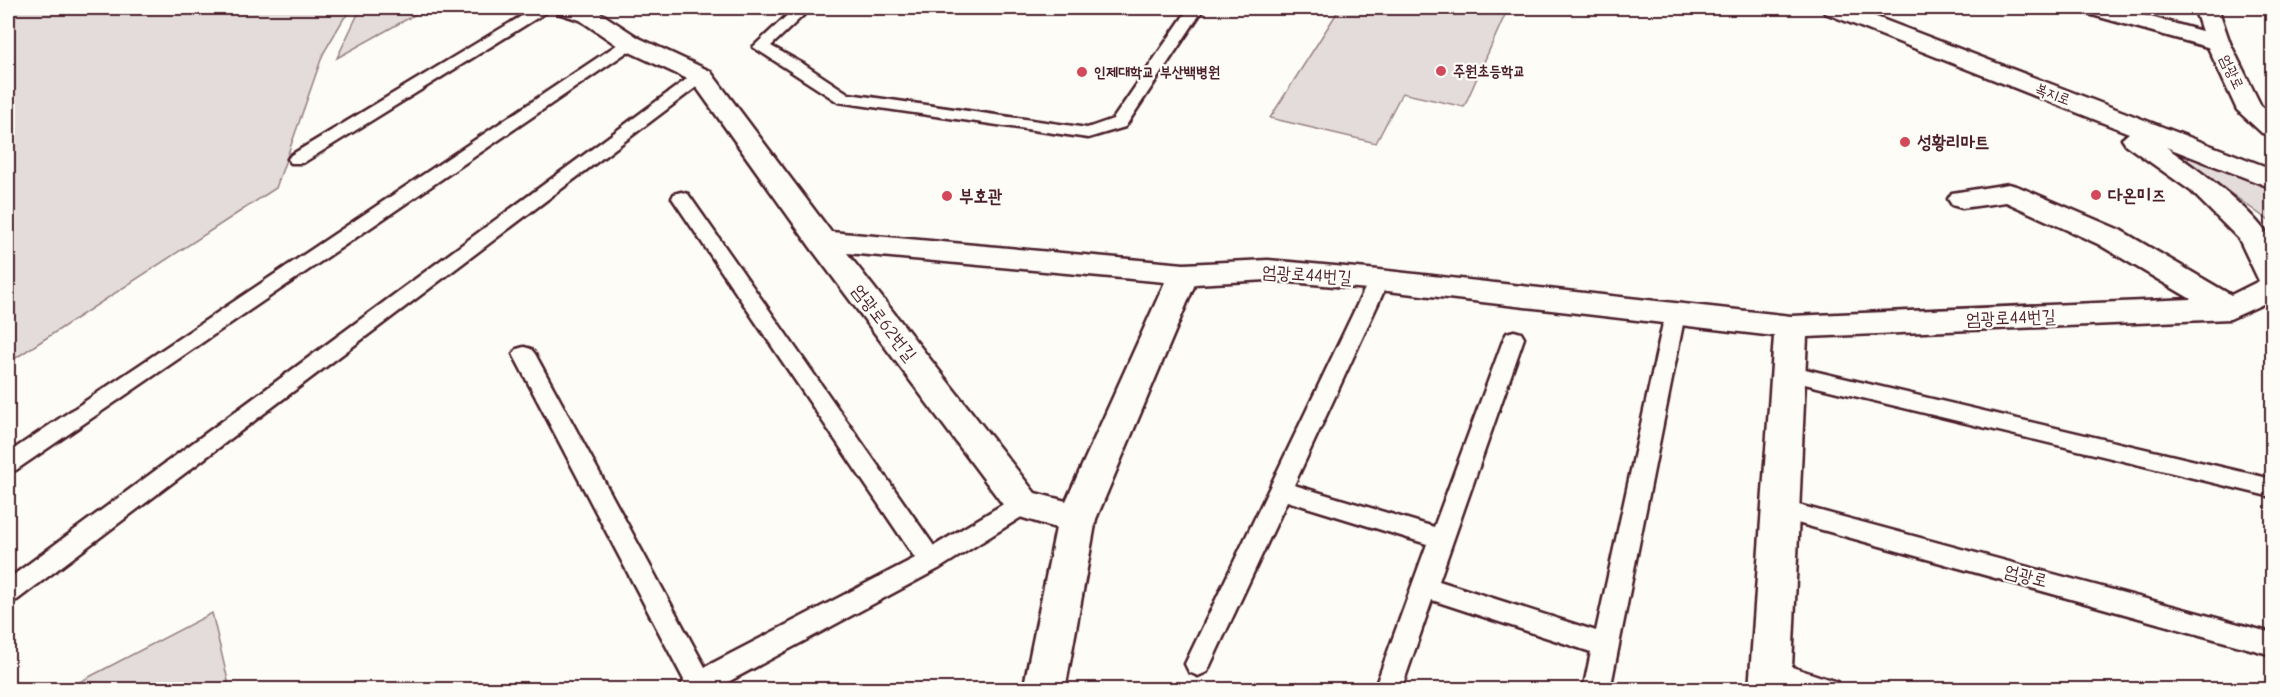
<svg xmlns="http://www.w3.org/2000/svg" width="2280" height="697" font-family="'Comic Neue','Poor Story',sans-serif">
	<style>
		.green { fill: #e3dcda; stroke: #967e82; stroke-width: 1.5 }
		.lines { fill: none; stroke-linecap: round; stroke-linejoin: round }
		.service-casing { stroke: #4a1f2b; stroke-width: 5 }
		.minor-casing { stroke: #4a1f2b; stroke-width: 5 }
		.secondary-casing { stroke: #4a1f2b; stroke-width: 5 }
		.service { fill: #fdfcf7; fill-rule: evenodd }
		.minor { fill: #fdfcf7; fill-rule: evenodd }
		.secondary { fill: #fdfcf7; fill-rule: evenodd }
		.poi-dot { fill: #d1495b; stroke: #fdfcf7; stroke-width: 2 }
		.labels { text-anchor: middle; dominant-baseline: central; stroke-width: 4.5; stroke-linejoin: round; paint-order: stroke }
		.far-poi-label { font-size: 15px; font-weight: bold; fill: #4a1f2b; stroke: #fdfcf7; text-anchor: start }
		.far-street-label { font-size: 15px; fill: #4a1f2b; stroke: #fdfcf7 }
		.poi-label { font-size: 18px; font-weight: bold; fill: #4a1f2b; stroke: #fdfcf7; text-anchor: start }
		.street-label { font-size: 18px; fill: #4a1f2b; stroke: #fdfcf7 }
	</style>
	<rect width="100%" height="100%" fill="#fdfcf7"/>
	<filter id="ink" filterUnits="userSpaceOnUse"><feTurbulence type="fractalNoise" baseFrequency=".0167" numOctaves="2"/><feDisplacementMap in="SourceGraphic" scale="12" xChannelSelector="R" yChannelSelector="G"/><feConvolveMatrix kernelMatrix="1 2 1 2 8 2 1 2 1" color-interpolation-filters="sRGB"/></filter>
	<g filter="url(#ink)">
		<g class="green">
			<path d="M8,8H355L344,18L323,54L276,188L8,363Z"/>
			<path d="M367,8H427L337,58L357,16Z"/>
			<path d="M1340,8H1508L1464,107L1402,93L1376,143L1270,118Z"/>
			<path d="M2151,136L2272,187V223Z"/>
			<path d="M212,613L230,689H66Z"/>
		</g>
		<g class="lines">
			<g class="service-casing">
				<g id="service">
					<path d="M535,8H553L303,163H291L288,159L291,155Z"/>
					<path d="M795,8H811L771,46L805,65L849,94L1087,128L1113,119L1189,8H1204L1125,127L1088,138L838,102L753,47Z"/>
					<path d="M630,38L636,40L638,43L636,46L16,470L8,473V453L624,40Z"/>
					<path d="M701,71L707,73L709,76L707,79L17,600L8,603V579L695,73Z"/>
					<path d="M681,192L688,194L934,546L1015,497L1023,495L1031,497L1035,504L1031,511L940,568L713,690H679L684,680L513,354L517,349L524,347L531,349L535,354L705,667L915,558L672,198L674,194Z"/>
					<path d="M1379,274L1386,275L1389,280L1294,485L1434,527L1504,338L1507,333L1514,331L1521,333L1524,338L1439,581L1596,631L1665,314L1668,309L1675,307L1682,309L1685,314L1610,690H1583L1591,652L1432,600L1401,690H1374L1427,544L1287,501L1207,672L1198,676L1189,672L1185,664L1369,280L1372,275Z"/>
					<path d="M1788,365L2272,479V497L1780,378L1777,373L1780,368Z"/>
					<path d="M1780,500L2272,633V655L1772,516L1768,509L1772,502Z"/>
					<path d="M1771,660L1837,682L1840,690H1789L1762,680L1758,672L1762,664Z"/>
				</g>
			</g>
			<g class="minor-casing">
				<g id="minor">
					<path d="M554,8H589L596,10L639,38L710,71L831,232L1184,264L1268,260L1379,270L1791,316L2191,299L2098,244L2006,202L1962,208L1952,205L1948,199L1952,193L2009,184L2019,187L2120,230L2231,295L2259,281L2239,239L2191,191L2126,145L2122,139L2129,133L1825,13L1821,8H1853L2272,169V188L2166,147C2193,166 2261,214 2272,244C2276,258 2272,285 2272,300L2230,319L1807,337L1791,690H1749L1774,336L1379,290L1268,280L1195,284L1096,519L1065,690H1023L1056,528L1010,514L811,248L692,81L621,48L580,20L558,13ZM847,253L1165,282L1066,501L1035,493Z"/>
					<path d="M2081,8H2118L2227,38L2230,43L2227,48L2218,50L2085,13Z"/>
				</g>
			</g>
			<g class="secondary-casing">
				<path id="secondary" d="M2194,8H2218L2230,43L2261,106L2272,114V135L2262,133L2237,110L2206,43Z"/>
			</g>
			<use href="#service" class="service"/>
			<use href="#minor" class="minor"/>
			<use href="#secondary" class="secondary"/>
		</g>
	</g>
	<g class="poi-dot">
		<circle cx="1441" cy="71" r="6"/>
		<circle cx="1082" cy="72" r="6"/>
		<circle cx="1905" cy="142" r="6"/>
		<circle cx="2096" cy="195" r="6"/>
		<circle cx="947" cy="196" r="6"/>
	</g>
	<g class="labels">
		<g class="far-poi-label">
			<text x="1453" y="71">주원초등학교</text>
			<text x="1094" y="72">인제대학교 부산백병원</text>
		</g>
		<g class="far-street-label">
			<text transform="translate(2232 72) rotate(65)">엄광로</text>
			<text transform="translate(2053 94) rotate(21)">복지로</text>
		</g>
		<g class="poi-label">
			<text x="1917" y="142">성황리마트</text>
			<text x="2108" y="195">다온미즈</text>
			<text x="959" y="196">부호관</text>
		</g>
		<g class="street-label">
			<text transform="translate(1307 275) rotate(4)">엄광로44번길</text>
			<text transform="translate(2011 318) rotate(-2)">엄광로44번길</text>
			<text transform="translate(884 323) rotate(52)">엄광로62번길</text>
			<text transform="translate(2026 576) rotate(15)">엄광로</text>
		</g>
	</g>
	<rect width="2280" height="697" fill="none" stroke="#fdfcf7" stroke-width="30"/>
	<rect x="15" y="15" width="2250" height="667" fill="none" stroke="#4a1f2b" stroke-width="2" filter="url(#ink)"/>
</svg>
